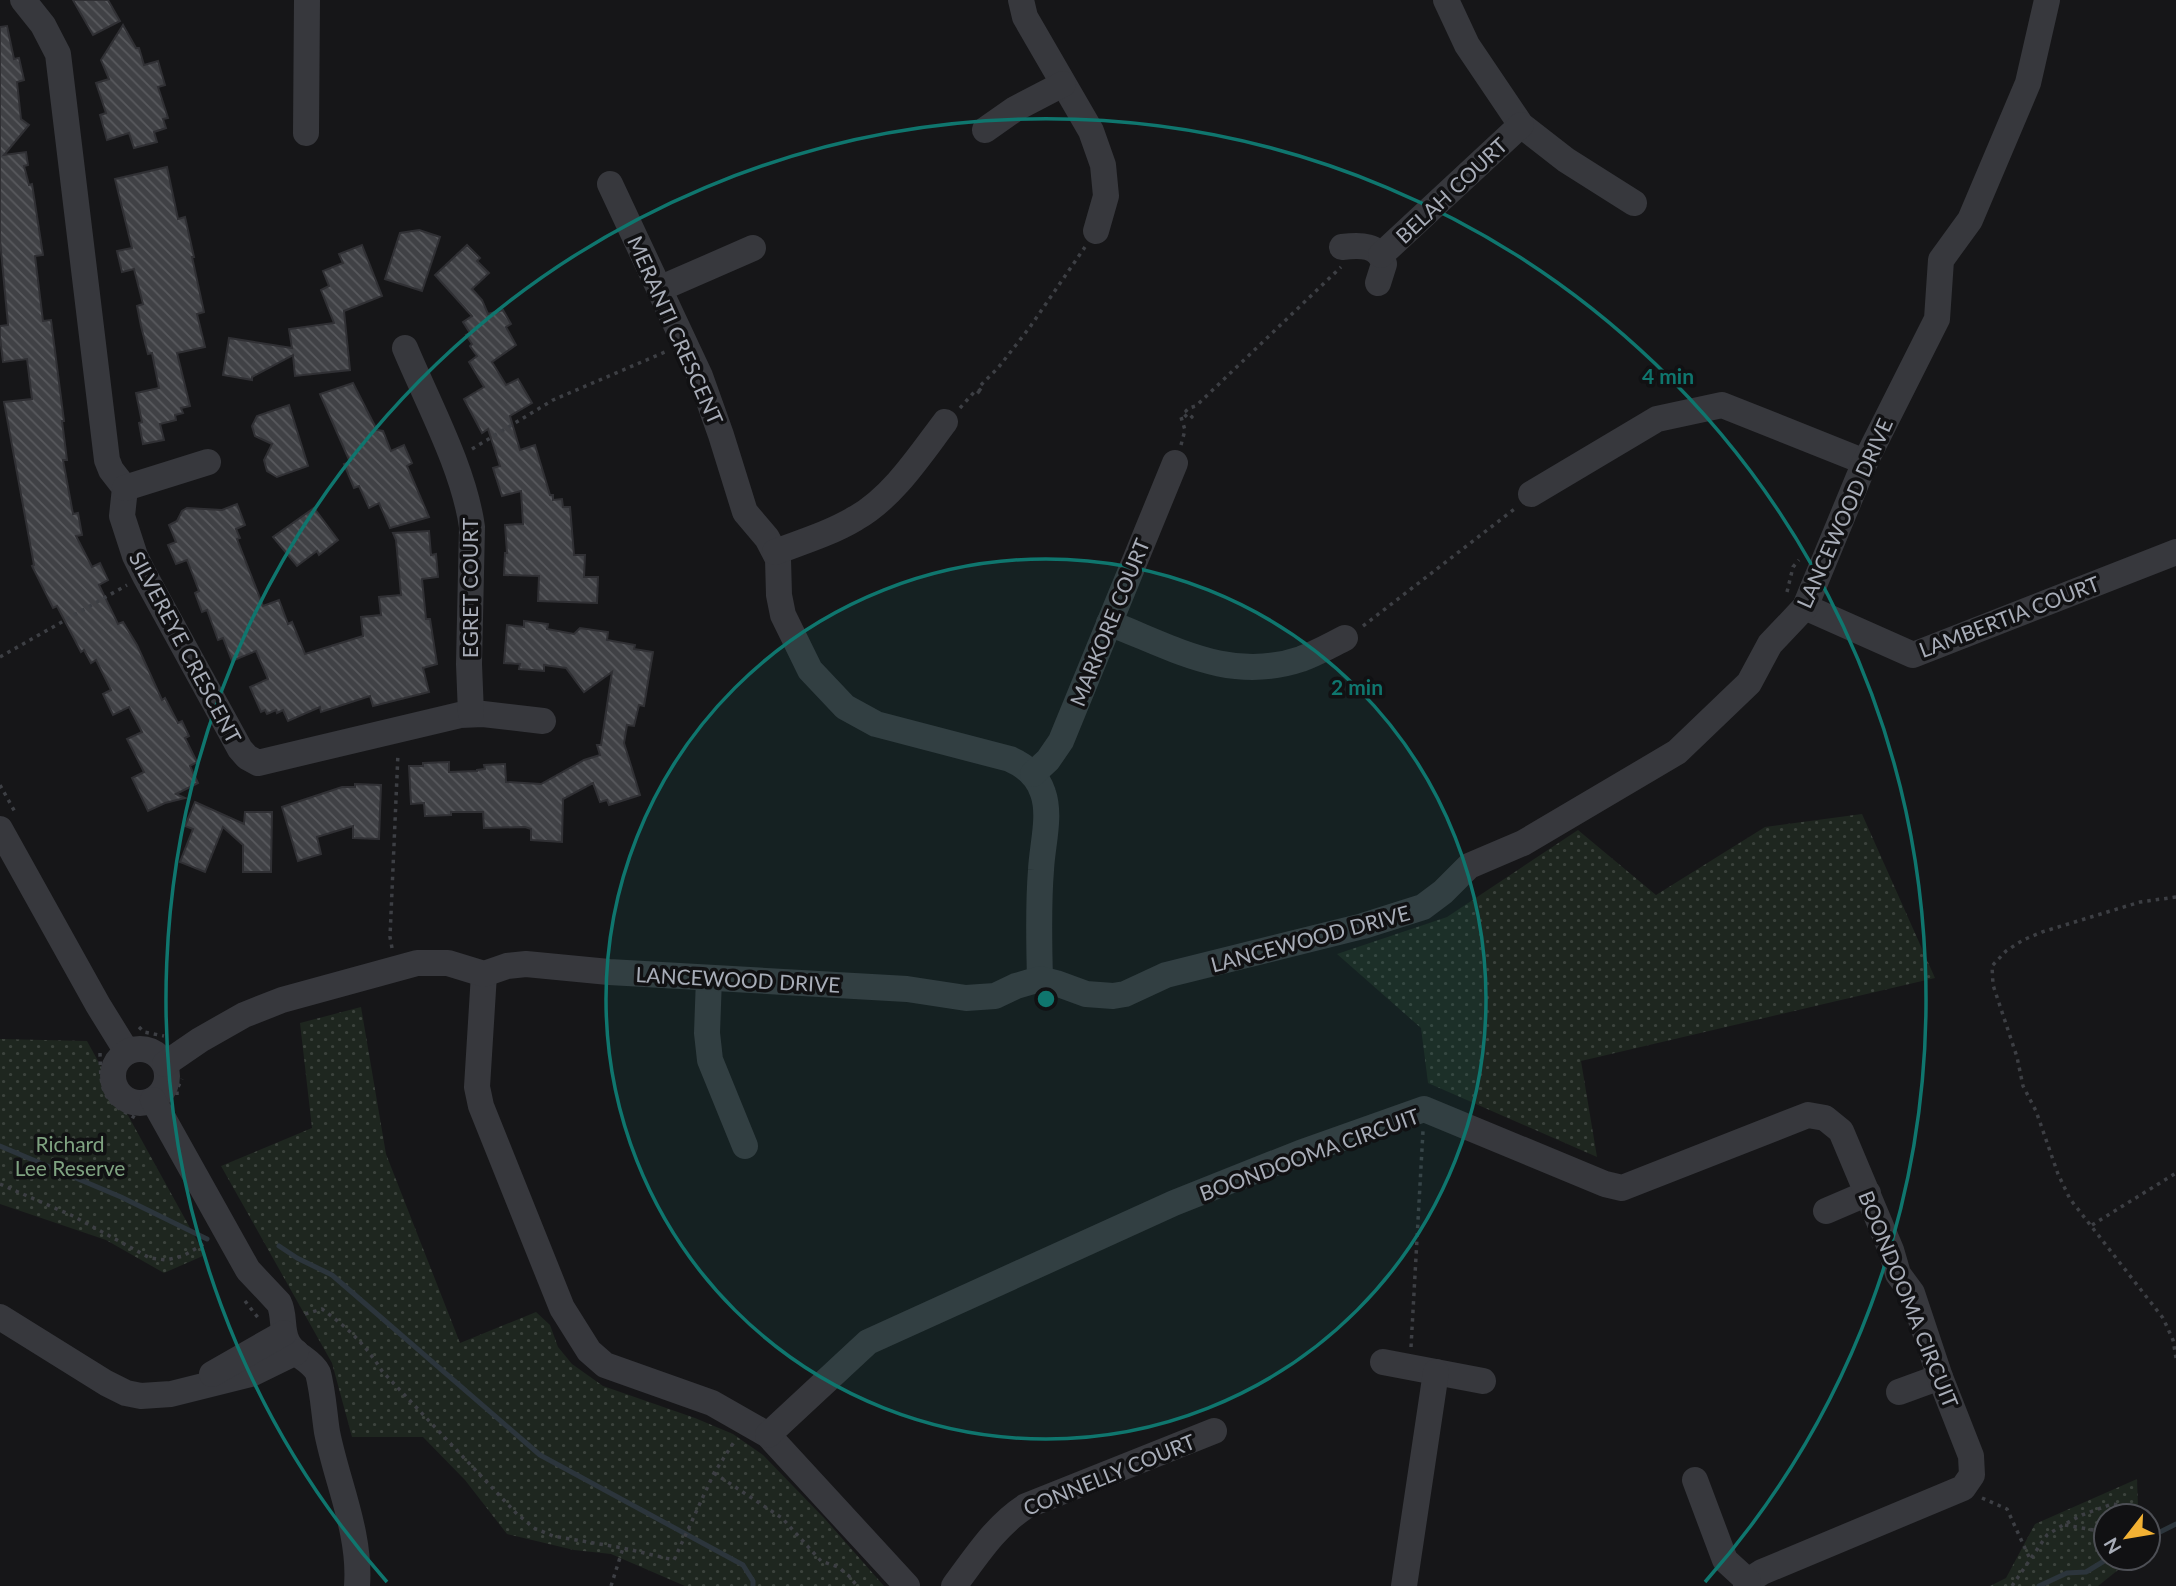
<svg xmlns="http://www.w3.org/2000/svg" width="2176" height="1586" font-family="Lato,sans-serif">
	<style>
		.park { fill: url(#park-dots) }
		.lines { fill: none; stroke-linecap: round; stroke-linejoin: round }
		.stream { stroke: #2c353c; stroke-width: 5 }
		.building { fill: url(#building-back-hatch); stroke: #303034; stroke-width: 2 }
		.path { stroke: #3d3f44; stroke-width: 3.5; stroke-dasharray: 3.5 5; stroke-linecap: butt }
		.minor { stroke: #37383d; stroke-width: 26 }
		.ring { fill: none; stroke: #0f766e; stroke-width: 3.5 }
		.labels { text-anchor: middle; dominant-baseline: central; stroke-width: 7; stroke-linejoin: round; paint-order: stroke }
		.street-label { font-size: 21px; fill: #a8adb8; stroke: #111113 }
		.park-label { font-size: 21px; fill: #7fa381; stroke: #111113 }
		.centre { fill: #0f766e; stroke: #111113; stroke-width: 3.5 }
		.ring-label { font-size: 21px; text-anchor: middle; font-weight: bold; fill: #0f766e; stroke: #111113; stroke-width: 7; stroke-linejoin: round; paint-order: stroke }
	</style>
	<defs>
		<pattern id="park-dots" width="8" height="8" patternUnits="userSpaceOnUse" patternTransform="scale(1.75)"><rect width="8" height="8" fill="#1e261f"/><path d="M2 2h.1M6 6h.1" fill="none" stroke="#3c433d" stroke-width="1.8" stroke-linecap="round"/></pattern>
		<pattern id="building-back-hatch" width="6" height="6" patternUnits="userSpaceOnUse" patternTransform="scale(1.75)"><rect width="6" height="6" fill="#404145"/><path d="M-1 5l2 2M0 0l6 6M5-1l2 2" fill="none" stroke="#595a5e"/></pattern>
	</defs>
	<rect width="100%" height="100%" fill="#161618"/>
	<g class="park">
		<path d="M1862,814L1935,978L1581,1061L1597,1157L1428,1083L1421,1028L1337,954L1447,917L1578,830L1656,895L1765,827Z"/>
		<path d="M361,1007L386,1154L460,1343L536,1312L550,1325L558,1347L572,1364L603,1386L695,1418L733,1434L763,1455L825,1519L884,1586H685L611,1554L574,1550L507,1534L465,1480L423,1437H352L332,1363L221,1166L312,1128L300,1023Z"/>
		<path d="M0,1039L87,1041L205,1255L164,1273L106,1240L0,1204Z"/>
		<path d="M2137,1479L2138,1507L2142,1516H2106V1558H2133L2098,1586H1990L2006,1578L2035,1524Z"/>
	</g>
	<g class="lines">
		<g class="stream">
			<path d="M0,1146L121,1197L207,1239"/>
			<path d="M279,1246L297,1258L332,1275L540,1455L743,1565L753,1581V1586"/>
			<path d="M2148,1538L2176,1524"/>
			<path d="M2039,1586L2067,1573L2086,1572L2109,1558"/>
		</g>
	</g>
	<g class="building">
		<path d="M73,0H108L120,21L93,35Z"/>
		<path d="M123,25L136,48H139L144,65L158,61L165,85L158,87L168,118L163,119L166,128L154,132L157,142L134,148L129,133L107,140L100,115L106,113L96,83L109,79L101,60Z"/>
		<path d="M7,26L14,59L19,58L24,80L17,82L21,119L29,125L4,155L26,152L28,165L24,166L29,185L32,184L43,255L35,256L43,321L51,320L64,421H62L67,460H63L73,514L78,513L82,535L76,536L92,567L100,563L108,580L99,585L118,624L123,622L137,645L162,700L165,698L178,723L182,721L189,736L185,738L197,762L190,766L198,783L176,794L185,798L165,803L148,811L132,778L144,772L127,739L142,732L129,707L113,715L103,694L111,690L96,660L91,663L84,650L81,652L57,606L53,608L32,566L34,565L4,402L32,399L27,359L3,362L0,337V326L8,325L0,240V27Z"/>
		<path d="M167,167L178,219L185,217L194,257H192L204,312L197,314L205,347L177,353L190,406L181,408L183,413L175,415L176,420L160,424L164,440L143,444L139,423L142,422L136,393L159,388L152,353L148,354L141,326L137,306L143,304L134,269L122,272L117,251L132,248L115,179Z"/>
		<path d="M419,230L440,237L422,291L385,279L400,233Z"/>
		<path d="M362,245L382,296L344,311L350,370L295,376L293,355L252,377V380L223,375L229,338L292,348L289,329L334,323L321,290L329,286L323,271L343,263L339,254Z"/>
		<path d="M467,245L480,258L477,261L489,273L472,289L482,300L488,314L503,310L511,324L506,327L516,345L492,362L506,385L518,379L532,403L510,416L520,450L535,445L550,495H553V500L562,499L563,507H570L574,555H585L584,577H598L597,603L538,601L539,576L504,575L505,553H507L505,525L523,524L521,491L502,496L493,468L500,466L488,429L482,433L464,399L484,387L469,362L477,356L470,346L472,344L466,335L470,333L463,322L472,316L435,275Z"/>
		<path d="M353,383L377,430L383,431L391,451L404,445L412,463L407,466L429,517L390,528L379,503L369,508L359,486L354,488L344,464L350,462L320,394Z"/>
		<path d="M289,405L308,466L277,477L267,471L264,460L272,444L255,436L252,426L257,416Z"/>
		<path d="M237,504L245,525L236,529L240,538L237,539L263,606L279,600L288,624L292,622L305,654L363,636L361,617L381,615L379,597L401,595L396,540L393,533L429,531L431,555L436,554L438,577L422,579L426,619H430L437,664L423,668L429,692L373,706L370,696L321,712L320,707L288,721L283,710L277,713L276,710L267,714L265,710L261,712L250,687L268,679L256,651L232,661L223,638L218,640L207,610L202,612L195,593L199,591L187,560L176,564L168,545L176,542L169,525L177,521L182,511L187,508L222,510Z"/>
		<path d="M314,508L338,540L319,555L317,551L297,566L273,537Z"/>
		<path d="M524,621L548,624L547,629L574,634L580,628L608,632L607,640L635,645L634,649L653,652L644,706L639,705L634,726L627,725L624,743L640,795L609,805L607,800L600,802L593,783L563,799L562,842L531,840V829L525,827L484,828L483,812H451V815L425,816L424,803L411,804L409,766H423V763L449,762V772L477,771V770L485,769L484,765L505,764L506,782L541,784L584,760L600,755L597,745H601L612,672L584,692L566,668L544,665V671L519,669L520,664L504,663L507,625L524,627Z"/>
		<path d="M355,784L381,785L379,839L353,838V826L317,837L321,854L298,861L282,807L342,787H355Z"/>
		<path d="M195,802L244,824L245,812H272L271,872H243V845L223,827L205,872L180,862L193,829L185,826Z"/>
	</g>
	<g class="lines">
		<g class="path">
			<path d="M960,408L976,390L981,394L982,392L978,388L998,368L1030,327L1085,247"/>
			<path d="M1181,445L1185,430L1181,417L1184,414L1189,419L1192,417L1186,411L1189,408L1196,406L1341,267"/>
			<path d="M472,449L553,400L665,352"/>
			<path d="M1787,592L1793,567L1799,560"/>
			<path d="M1363,626L1517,507"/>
			<path d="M0,657L127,585"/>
			<path d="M0,785L15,812"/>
			<path d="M2176,897L2140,902L2042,932L2023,940L2006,951L1992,966L1993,985L2017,1057L2023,1086L2036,1111L2058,1174L2070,1199L2163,1318L2173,1340L2176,1358"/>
			<path d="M392,948L390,937L398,753"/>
			<path d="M139,1027L144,1032L164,1036"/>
			<path d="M100,1053C101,1094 101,1100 139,1120"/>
			<path d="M177,1095V1089L182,1079"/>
			<path d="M0,1184L73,1216L150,1258L166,1260L183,1256L207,1242"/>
			<path d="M2092,1225L2176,1173"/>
			<path d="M245,1301L259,1319"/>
			<path d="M305,1314L322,1309C348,1328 365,1344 382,1371L516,1513L534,1528L553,1536L623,1548L674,1560L714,1473L736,1439"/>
			<path d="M1411,1347L1423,1131"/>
			<path d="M714,1473L782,1518L821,1561L838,1567L849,1576L857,1586"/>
			<path d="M1982,1498L2007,1509L2030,1559"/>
			<path d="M2065,1525L2099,1531L2106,1530"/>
			<path d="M611,1586L623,1548"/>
			<path d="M2012,1586L2047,1535L2063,1525L2082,1515L2112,1504L2138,1507L2132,1516"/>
		</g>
		<g class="minor">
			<path d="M23,0L43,25L58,54L107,460L111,470L125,488L122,516L135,556L145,576L240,749L247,757L258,763L460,715L483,714L543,721"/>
			<path d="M1021,0L1025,17L1091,131L1103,165L1106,196L1096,231"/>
			<path d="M1446,0L1467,45L1521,125L1566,160L1634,203"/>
			<path d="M985,130L1015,109L1063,84"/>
			<path d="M306,133L307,0"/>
			<path d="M610,184L700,376L721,435L745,512L767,538L778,559L779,595L783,615L810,670L845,707L876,724L1010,759C1026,766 1038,777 1043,793C1051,816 1042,846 1041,870C1038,906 1039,943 1040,979"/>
			<path d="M1342,247C1360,245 1379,244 1384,264L1378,283"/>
			<path d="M1381,255L1521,125"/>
			<path d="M659,289L753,248"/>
			<path d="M405,348C428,403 464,469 472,527L469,664L471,714"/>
			<path d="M125,488L208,462"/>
			<path d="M1531,494L1657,419L1722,405L1865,462"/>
			<path d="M775,552C802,542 831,533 856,518C893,497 920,455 945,422"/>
			<path d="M1805,607L1913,655L2176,552"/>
			<path d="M1109,623C1174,648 1230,683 1301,659C1317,653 1331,645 1345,638"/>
			<path d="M1033,774L1048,760L1061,741L1175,463"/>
			<path d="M0,829L98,1005L127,1052"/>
			<path d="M484,974L477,1087L481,1106L562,1308L589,1351L605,1365L712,1403L768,1435L907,1586"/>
			<path d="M709,978L707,1033L710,1060L745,1146"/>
			<circle cx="140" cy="1076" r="27"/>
			<path d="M165,1064L200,1040L244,1015L282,1000L417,963H448L484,974L507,966L526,964L609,972L907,989L966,998L995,996L1016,986L1040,979L1056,983L1086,994L1113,996L1125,994L1166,975L1363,926L1423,907L1443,892L1469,866L1523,843L1677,752L1749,683L1770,644L1805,607L1865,462L1937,319L1941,260L1970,220L2028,83L2047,0"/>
			<path d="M153,1100L248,1270L279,1303C285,1315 281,1329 287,1341C293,1356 310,1358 318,1373C323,1392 324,1412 327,1432C337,1483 361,1533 357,1586"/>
			<path d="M1826,1211L1868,1193"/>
			<path d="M0,1317L106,1383L126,1393L141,1396L171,1394L251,1374L296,1352"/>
			<path d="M1383,1362L1483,1381"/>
			<path d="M212,1374L284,1333"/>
			<path d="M1899,1392L1940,1377"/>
			<path d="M768,1435L868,1342L1174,1203L1300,1153L1424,1109L1605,1184L1622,1188L1808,1115L1825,1118L1841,1131L1891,1250L1898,1274L1912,1293L1940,1377L1971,1456L1972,1475L1963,1488L1762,1572L1748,1581L1746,1586"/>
			<path d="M1695,1480L1725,1560L1748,1581"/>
			<path d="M954,1586C976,1557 995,1526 1026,1506L1214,1431"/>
			<path d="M1404,1586L1436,1372"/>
		</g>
	</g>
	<circle cx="1046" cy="999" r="440" fill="#0f766e" fill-opacity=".12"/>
	<g class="ring">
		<circle cx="1046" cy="999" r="440"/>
		<path d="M387 1582A880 880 0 1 1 1705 1582"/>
	</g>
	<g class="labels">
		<g class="street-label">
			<text transform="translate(1451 190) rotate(-43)">BELAH COURT</text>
			<text transform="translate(676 330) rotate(66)">MERANTI CRESCENT</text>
			<text transform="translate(1844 513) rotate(-66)">LANCEWOOD DRIVE</text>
			<text transform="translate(469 588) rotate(-90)">EGRET COURT</text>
			<text transform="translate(2009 616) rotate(-21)">LAMBERTIA COURT</text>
			<text transform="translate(1109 622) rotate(-68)">MARKORE COURT</text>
			<text transform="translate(186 647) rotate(62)">SILVEREYE CRESCENT</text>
			<text transform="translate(1310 938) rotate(-15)">LANCEWOOD DRIVE</text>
			<text transform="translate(738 979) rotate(3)">LANCEWOOD DRIVE</text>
			<text transform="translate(1309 1154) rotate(-20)">BOONDOOMA CIRCUIT</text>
			<text transform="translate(1909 1299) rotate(68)">BOONDOOMA CIRCUIT</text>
			<text transform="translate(1109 1474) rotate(-22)">CONNELLY COURT</text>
		</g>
		<g class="park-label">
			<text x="70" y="1143">Richard<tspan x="70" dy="24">Lee Reserve</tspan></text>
		</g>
	</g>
	<circle cx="1046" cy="999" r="10" class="centre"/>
	<g class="ring-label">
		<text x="1668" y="384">4 min</text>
		<text x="1357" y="695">2 min</text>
	</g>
	<g transform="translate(2127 1537) rotate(239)"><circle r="33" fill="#111113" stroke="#4d4f55" stroke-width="2"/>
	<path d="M0-5L12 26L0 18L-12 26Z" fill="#f2b134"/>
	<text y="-10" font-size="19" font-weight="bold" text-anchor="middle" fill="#a8adb8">N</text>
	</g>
</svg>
